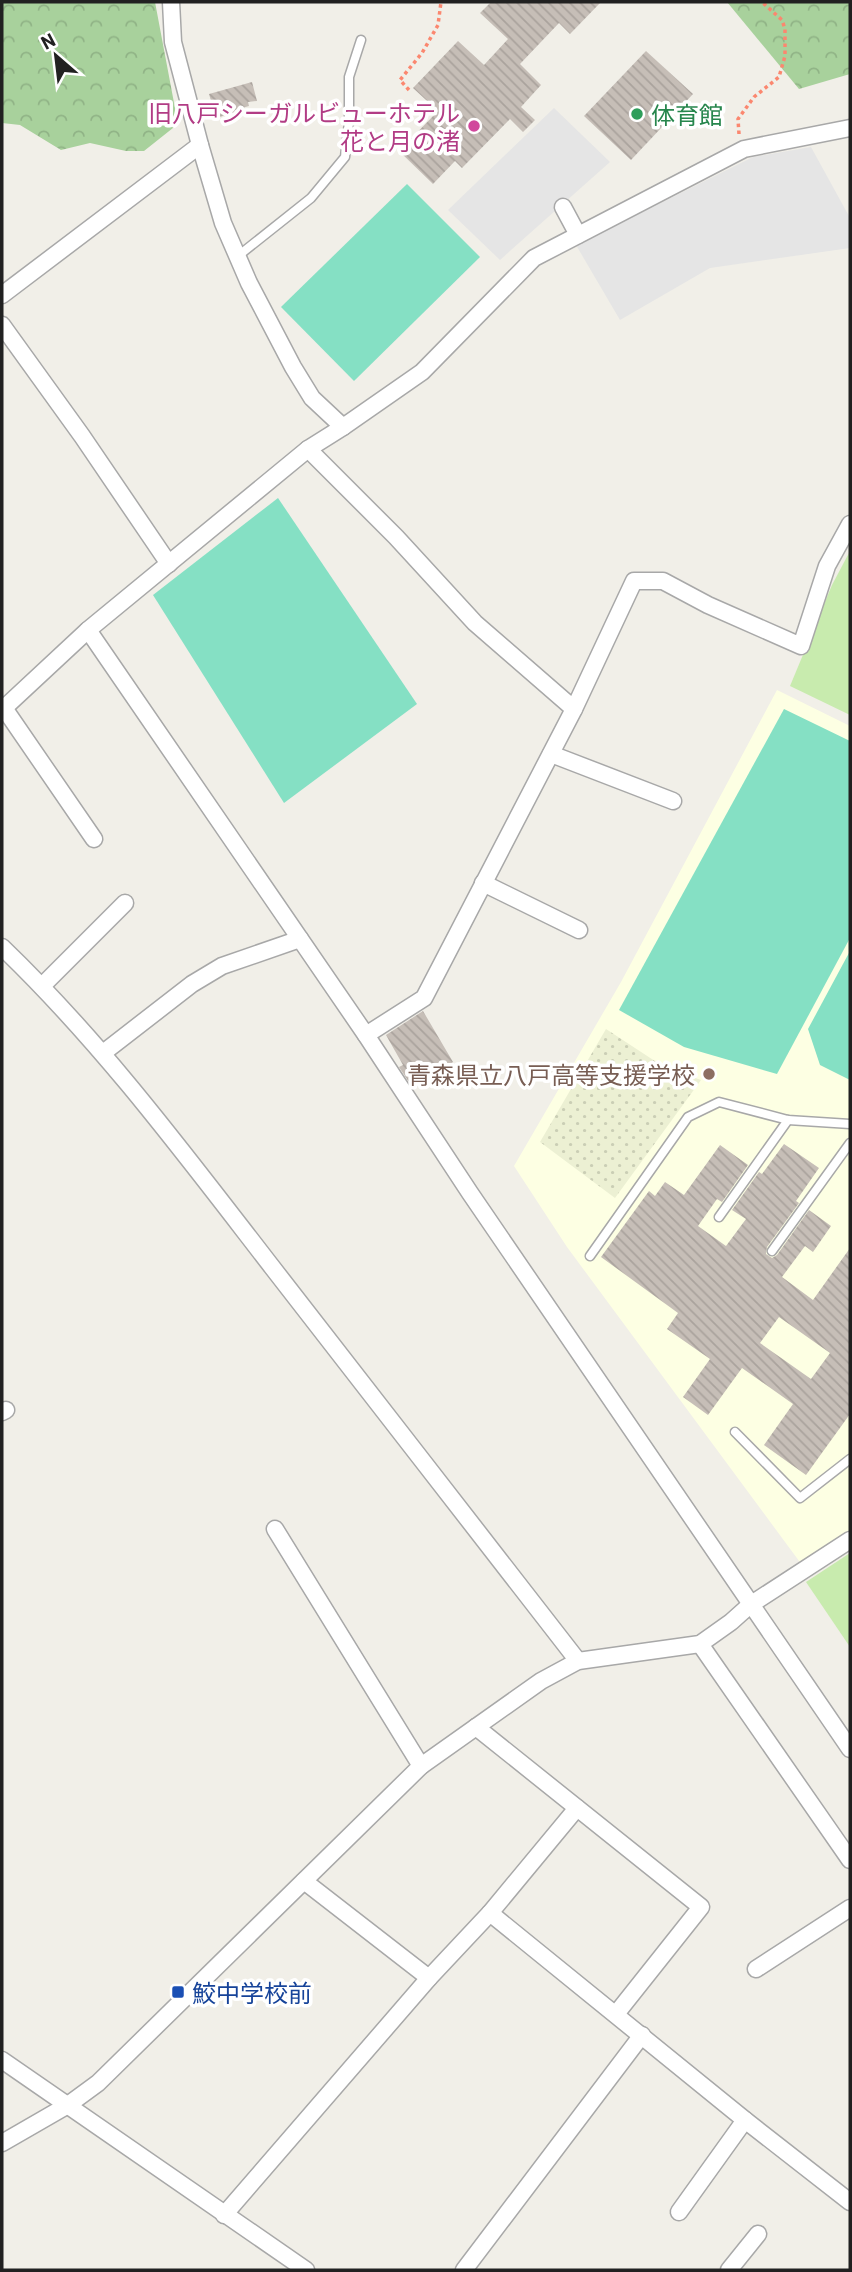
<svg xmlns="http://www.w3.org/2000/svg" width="852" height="2272" font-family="Barlow,'Noto Sans JP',sans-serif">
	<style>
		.education { fill: #fdffe3 }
		.farmland { fill: url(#farmland-dots) }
		.grass { fill: #c8ebae }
		.forest { fill: url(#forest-crowns) }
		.pitch { fill: #85e0c4 }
		.parking { fill: #e5e5e5 }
		.building { fill: url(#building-back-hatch); fill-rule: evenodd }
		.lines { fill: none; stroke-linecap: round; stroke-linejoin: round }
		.lane-casing { stroke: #a8a8a8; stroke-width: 11 }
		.street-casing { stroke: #a8a8a8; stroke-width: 19 }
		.path { stroke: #fb876f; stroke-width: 3.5; stroke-dasharray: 3.5 3.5; stroke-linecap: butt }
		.lane { stroke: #fff; stroke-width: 8 }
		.street { stroke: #fff; stroke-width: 16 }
		.leisure-dot { fill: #2e9e5b; stroke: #fff; stroke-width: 2.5 }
		.hotel-dot { fill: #d1479c; stroke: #fff; stroke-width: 2.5 }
		.education-dot { fill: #8d6e63; stroke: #fff; stroke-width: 2.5 }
		.transit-dot { fill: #1a4fb4; stroke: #fff; stroke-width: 2.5 }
		.labels { text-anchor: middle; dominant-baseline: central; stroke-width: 7; stroke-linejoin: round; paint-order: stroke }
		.hotel-label { font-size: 24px; fill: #b23c85; stroke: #fff; text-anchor: end }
		.leisure-label { font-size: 24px; fill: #27864d; stroke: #fff; text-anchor: start }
		.education-label { font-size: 24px; fill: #785e54; stroke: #fff; text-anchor: end }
		.transit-label { font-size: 24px; fill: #164399; stroke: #fff; text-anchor: start }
	</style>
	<defs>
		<pattern id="farmland-dots" width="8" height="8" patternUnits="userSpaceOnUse" patternTransform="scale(1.75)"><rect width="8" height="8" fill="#ecf0d3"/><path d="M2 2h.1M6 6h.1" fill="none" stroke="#caceb5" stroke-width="1.8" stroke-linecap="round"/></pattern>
		<pattern id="forest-crowns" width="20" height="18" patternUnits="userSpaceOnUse" patternTransform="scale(1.75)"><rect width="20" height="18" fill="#a8d19c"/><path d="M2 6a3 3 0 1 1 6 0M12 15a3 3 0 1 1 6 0" fill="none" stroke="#90b386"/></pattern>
		<pattern id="building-back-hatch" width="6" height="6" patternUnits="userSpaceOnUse" patternTransform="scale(1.75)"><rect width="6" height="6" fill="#c6beb7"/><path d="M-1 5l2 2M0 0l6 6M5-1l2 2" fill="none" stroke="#aaa39d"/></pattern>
	</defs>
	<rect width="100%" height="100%" fill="#f1efe8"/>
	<path class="education" d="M777,690L850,726V1540L805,1569L567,1247L514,1166L621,982Z"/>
	<path class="farmland" d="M606,1029L664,1067L701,1080L615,1198L540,1142Z"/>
	<g class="grass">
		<path d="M850,551V715L790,686L832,585Z"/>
		<path d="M850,1553V1647L806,1582Z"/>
	</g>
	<g class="forest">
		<path d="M2,2H155L178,124L144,151H126L90,143L61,150L20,125L2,123Z"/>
		<path d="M727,2H850V74L799,89Z"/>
	</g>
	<g class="pitch">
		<path d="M407,184L480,257L354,381L281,307Z"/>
		<path d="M278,498L417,704L284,803L153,595Z"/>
		<path d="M784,709L850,741V938L777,1074L684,1047L619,1010Z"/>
		<path d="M850,951V1080L820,1065L808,1029Z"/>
	</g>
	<g class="parking">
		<path d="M554,108L610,162L500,260L448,210Z"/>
		<path d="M811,147L850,218V248L710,268L620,320L576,245L753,157Z"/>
	</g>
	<g class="building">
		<path d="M491,2H601L570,34L559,23L520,64L541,85L521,107L535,120L523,132L510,119L462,168L455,161L433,184L399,151L438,111L413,88L458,41L484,65L508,39L480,13Z"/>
		<path d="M646,51L693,94L631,160L584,116Z"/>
		<path d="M252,82L257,101L248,102L249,106L235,110L236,112L216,118L209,94Z"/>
		<path d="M423,1011L453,1062L430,1076L427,1071L409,1082L399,1067L403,1065L386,1035Z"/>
		<path d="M784,1144L819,1168L796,1201L799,1203L767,1247L766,1254L772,1258L777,1255L809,1210L831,1226L813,1252L805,1246L782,1277L813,1300L850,1248V1414L806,1475L764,1445L793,1404L742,1368L708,1415L683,1397L710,1359L667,1329L678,1313L601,1257L649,1191L655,1196L665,1182L684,1195L720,1145L748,1165L722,1202L717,1199L698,1226L726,1246L746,1219L732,1210L759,1172L762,1174ZM779,1317L830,1353L811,1379L760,1343Z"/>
	</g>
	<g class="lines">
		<g class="lane-casing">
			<g id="lane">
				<path d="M238,256L311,198L345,157L349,122V77L361,40"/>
				<path d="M719,1217L788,1120"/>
				<path d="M772,1251L850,1143"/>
				<path d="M590,1256L688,1117L719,1102L788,1120L850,1124"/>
				<path d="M735,1432L800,1498L850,1459"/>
			</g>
		</g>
		<g class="street-casing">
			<g id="street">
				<path d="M171,2L173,42L200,145L223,223L249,283L293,367L312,398L343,427L422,372L534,258L744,149L850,128"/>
				<path d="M563,207L578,235"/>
				<path d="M2,295L200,145"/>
				<path d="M2,325L82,436L169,564"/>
				<path d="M308,449L396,537L475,623L574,709"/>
				<path d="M88,630L366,1035L470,1193L850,1749"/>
				<path d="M4,708L94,839"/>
				<path d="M2,710L88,630L308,449L343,427"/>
				<path d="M551,754L673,801"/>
				<path d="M483,883L579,930"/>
				<path d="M2,947C103,1044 186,1156 272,1267C374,1398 476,1530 578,1661"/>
				<path d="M42,986L125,903"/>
				<path d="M366,1035L424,998L574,709L634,581H663L708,605L801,646L827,566L850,524"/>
				<path d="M103,1053L192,984L222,966L300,939"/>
				<path d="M2,1412L6,1410"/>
				<path d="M275,1529L421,1766"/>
				<path d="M700,1644L850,1860"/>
				<path d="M476,1727L701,1907L616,2014"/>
				<path d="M304,1881L429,1978"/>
				<path d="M490,1913L745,2120L850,2202"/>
				<path d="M756,1969L850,1908"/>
				<path d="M2,2060L306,2270"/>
				<path d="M2,2143L68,2105L98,2083L421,1766L541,1681L578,1661L700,1644L731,1622L750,1605L850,1540"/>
				<path d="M679,2212L745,2120"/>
				<path d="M224,2215L429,1978L490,1913L577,1808"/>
				<path d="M464,2270L642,2035"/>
				<path d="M729,2270L758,2234"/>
			</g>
		</g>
		<g class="path">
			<path d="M409,90L400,80L422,53L438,25L441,2"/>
			<path d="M739,134L738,119L754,97L779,77L785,56V29L782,20L762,2"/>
		</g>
		<use href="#lane" class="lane"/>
		<use href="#street" class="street"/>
	</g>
	<circle class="leisure-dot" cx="637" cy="114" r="7"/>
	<circle class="hotel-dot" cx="474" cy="126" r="7"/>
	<circle class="education-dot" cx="709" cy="1074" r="7"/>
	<rect class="transit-dot" x="171" y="1985" width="14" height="14" rx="3.5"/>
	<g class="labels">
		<g class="hotel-label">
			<text x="460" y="112">旧八戸シーガルビューホテル<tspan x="460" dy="28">花と月の渚</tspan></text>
		</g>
		<g class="leisure-label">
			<text x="651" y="114">体育館</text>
		</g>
		<g class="education-label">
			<text x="695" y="1074">青森県立八戸高等支援学校</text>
		</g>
		<g class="transit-label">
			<text x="192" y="1992">鮫中学校前</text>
		</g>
	</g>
	<rect width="852" height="2272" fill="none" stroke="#212121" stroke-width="7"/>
	<g transform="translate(56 56) rotate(332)" stroke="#ffffff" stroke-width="5" paint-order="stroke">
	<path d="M0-5L12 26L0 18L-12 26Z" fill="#212121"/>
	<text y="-10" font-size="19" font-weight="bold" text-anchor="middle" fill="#212121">N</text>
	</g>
</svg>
